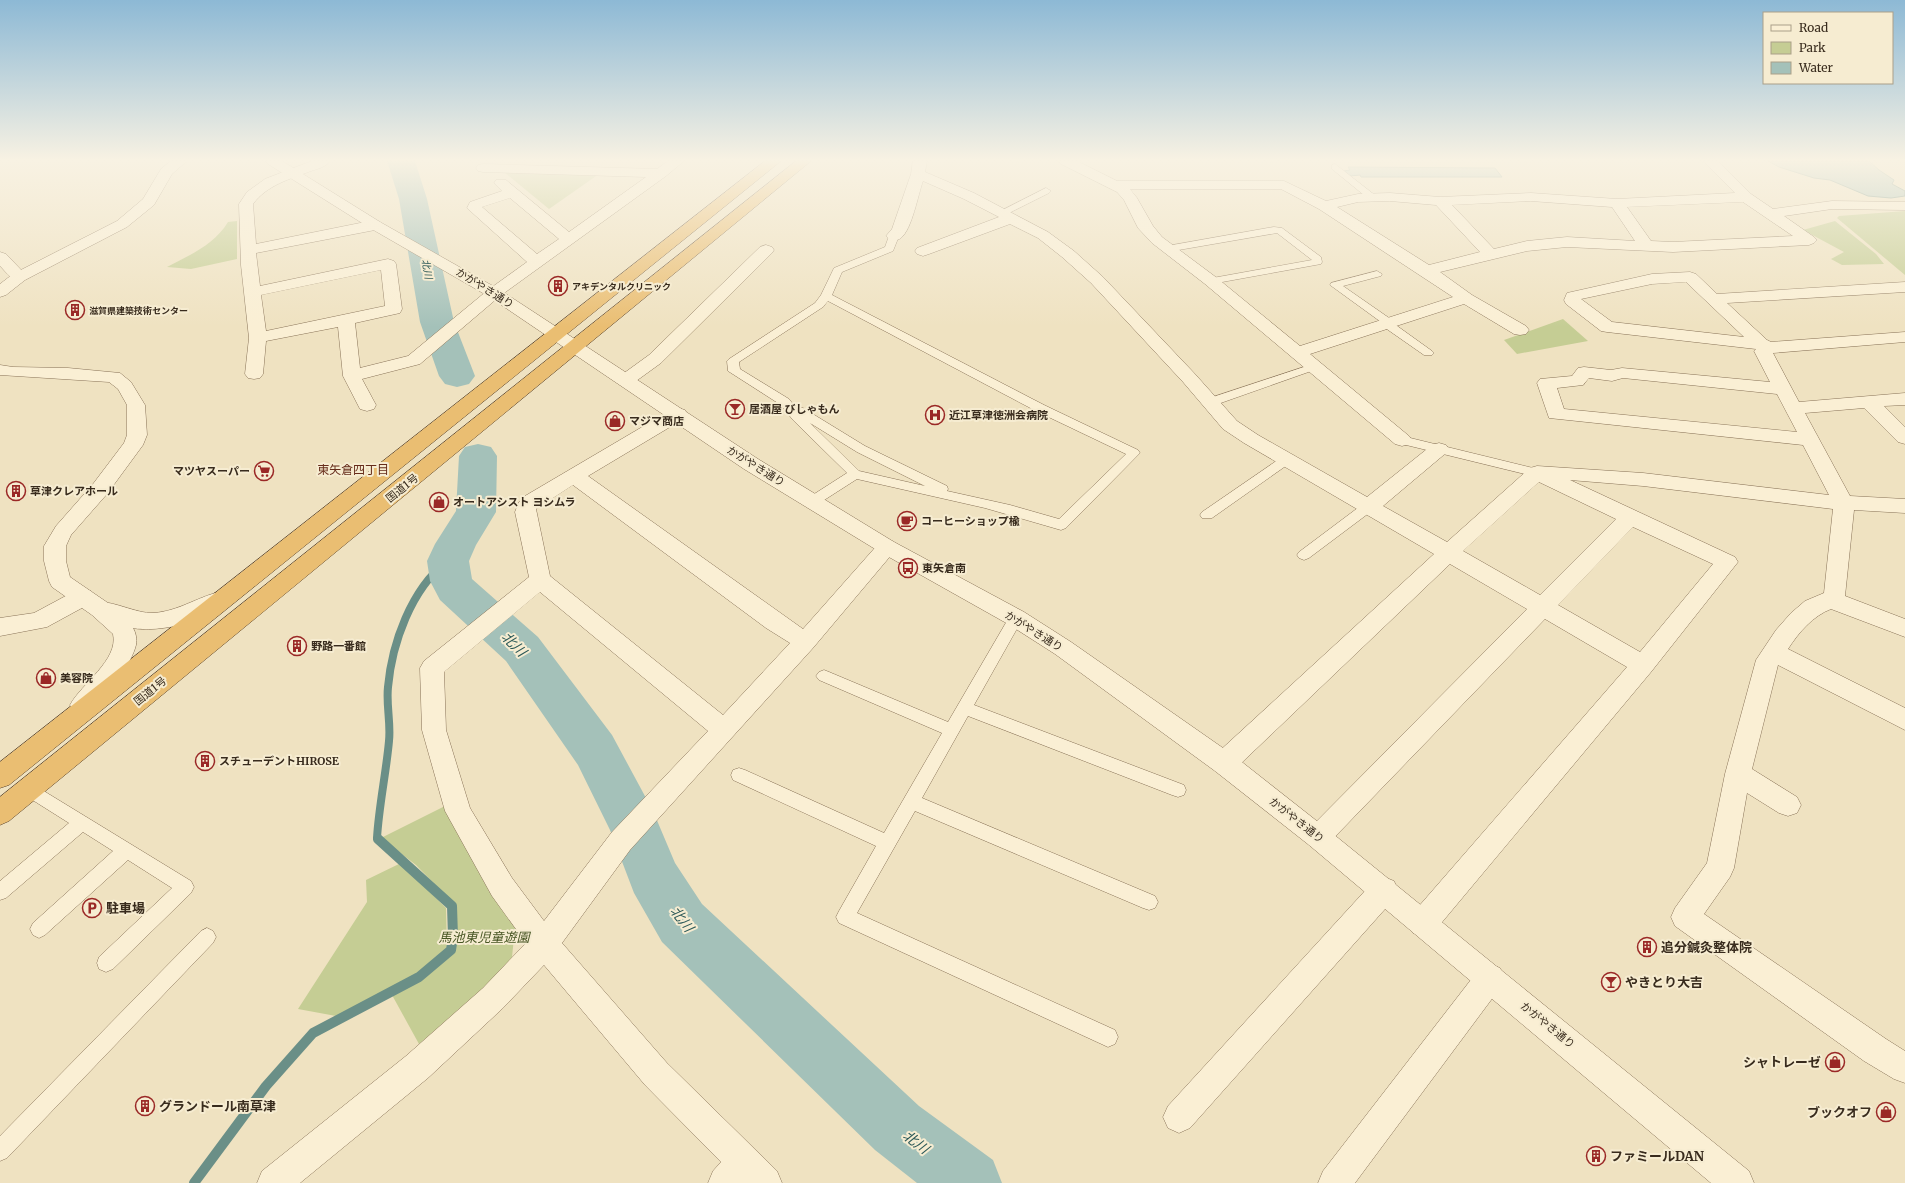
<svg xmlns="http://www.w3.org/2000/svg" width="1905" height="1183" font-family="Merriweather,'Noto Sans JP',serif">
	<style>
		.green { fill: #c5cd94 }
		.water { fill: #a4c1b9; stroke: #6a8f87 }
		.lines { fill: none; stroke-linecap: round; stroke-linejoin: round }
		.stream-far2 { stroke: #6a8f87; stroke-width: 6 }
		.stream-far1 { stroke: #6a8f87; stroke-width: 8 }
		.stream { stroke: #6a8f87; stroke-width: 10 }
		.river { fill: #a4c1b9; fill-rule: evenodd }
		.service-casing { stroke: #897358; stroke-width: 1 }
		.minor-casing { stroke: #897358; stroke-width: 1 }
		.tertiary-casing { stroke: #897358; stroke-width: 1 }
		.trunk-casing { stroke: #56412c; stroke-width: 1 }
		.service { fill: #faefd4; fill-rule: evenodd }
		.minor { fill: #faefd4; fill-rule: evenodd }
		.tertiary { fill: #faefd4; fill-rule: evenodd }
		.trunk { fill: #eabe72; fill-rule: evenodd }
		.labels { text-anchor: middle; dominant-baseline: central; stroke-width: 4; stroke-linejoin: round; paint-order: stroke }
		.far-poi-label { font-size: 9px; font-weight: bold; fill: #382b1d; stroke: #f6ecd1; text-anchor: start }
		.far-water-label { font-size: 10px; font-style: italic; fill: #2b5857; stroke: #f6ecd1 }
		.street-label { font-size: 11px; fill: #382b1d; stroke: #f6ecd1 }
		.poi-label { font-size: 11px; font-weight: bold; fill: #382b1d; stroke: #f6ecd1; text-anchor: start }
		.neighbourhood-label { font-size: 12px; fill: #662c1b; stroke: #f6ecd1 }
		.near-poi-label { font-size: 13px; font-weight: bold; fill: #382b1d; stroke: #f6ecd1; text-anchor: start }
		.near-park-label { font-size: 13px; font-style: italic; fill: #475523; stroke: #f6ecd1 }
		.near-water-label { font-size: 14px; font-style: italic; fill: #2b5857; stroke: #f6ecd1 }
	</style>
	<rect width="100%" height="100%" fill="#efe2c1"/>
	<g class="green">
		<path d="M504,172L599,174L549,209Z"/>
		<path d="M1905,211V275L1837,218L1839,216Z"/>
		<path d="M237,221V259L191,269L167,267C190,255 214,245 228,222Z"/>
		<path d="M1835,221L1876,254L1884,264L1842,265L1831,259L1844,252L1803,230Z"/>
		<path d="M1563,319L1588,341L1517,354L1504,340Z"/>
		<path d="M445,806L494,897L515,928L512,957L480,995L419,1044L392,995L420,979L454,949V904L416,865L381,838Z"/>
		<path d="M401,863L446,908L447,949L413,977L336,1016L298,1009L367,902L366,880Z"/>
	</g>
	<g class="water">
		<path d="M1768,161H1869L1879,170L1894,180L1892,184L1905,191V196L1891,198L1868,196L1830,180L1814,178L1779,167Z"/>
		<path d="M1348,167L1495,168L1502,177H1361L1360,175L1350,176L1344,171L1350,170Z"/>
	</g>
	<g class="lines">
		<path class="stream-far2" d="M445,563L448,561"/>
		<path class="stream-far1" d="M379,840L377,838C379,805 386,774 389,741C391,723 386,705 388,687C392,643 411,590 446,562"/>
		<path class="stream" d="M194,1183L266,1086L313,1033L419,977L451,950L453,937L452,906L378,839"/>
		<g class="river">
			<path d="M387,161H415L427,199L454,322L475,376L469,384L457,387L445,384L439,376L420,322L399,199Z"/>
			<path d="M478,444L491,447L497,456L496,512L476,545L469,561L472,579L538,637L612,735L653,811L675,863L702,904L919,1106L993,1160L1002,1183H917L875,1150L662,942L634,893L610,830L578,765L506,661L440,600L430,581L427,561L435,544L456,511L459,456L465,447Z"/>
		</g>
		<g class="service-casing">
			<g id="service">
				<path d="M1335,164L1376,196L1378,198L1376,200H1370L1332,169V165Z"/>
				<path d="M1046,188L1051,191L1049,193L1005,215H999L997,213Z"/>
				<path d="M1274,227L1282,228L1321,257L1322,262L1321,264L1211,284L1206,281L1207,279L1312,260L1277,233L1167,252L1162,249L1167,246Z"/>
				<path d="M894,233L899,236L893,251L842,272L832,295L1044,405L1138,450L1140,453L1066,528L1061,530L985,508L857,479L818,504H808L807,501L808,498L847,473L793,420L781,405L728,371L727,361L729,359L815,303L821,295L834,268L885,247L889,236ZM828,301L1036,411L1126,454L1059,519L1010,505L947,491L948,489L947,486L865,446L803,408H796L789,399L740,369L739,362L823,307ZM810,423L857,452L925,486L859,471Z"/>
				<path d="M1377,271L1382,274L1381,276L1343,286L1392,320L1393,323L1432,351L1434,353L1432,355H1424L1381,325V322L1330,285L1331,283Z"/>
				<path d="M1313,364L1317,365L1319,367L1317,369L1215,405L1211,406L1205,402L1207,399Z"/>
				<path d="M1402,436L1537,469L1541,470L1543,473L1541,476L1537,477L1398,443L1396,440L1398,437Z"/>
				<path d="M1286,456L1290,457L1292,460L1290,463L1212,518H1202L1200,515L1202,512L1282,457Z"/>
				<path d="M1368,503L1373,504L1374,507L1373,510L1309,558L1304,560L1299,558L1297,555L1299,552L1363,504Z"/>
				<path d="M1016,613L1021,614L1023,618L974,705L1184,785L1186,790L1184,795L1178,797L1172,795L968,716L922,798L1155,896L1158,902L1155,908L1149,910L1143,908L915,811L857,913L1115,1030L1118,1037L1115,1044L1108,1047L839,923L836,917L839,911L876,846L733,780L731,775L733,770L739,768L745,770L884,833L942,733L819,680L816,676L819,672L824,670L829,672L948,722L1011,614Z"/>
				<path d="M29,782L191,881L194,887L191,893L113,969L106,972L99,969L97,963L99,957L172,888L128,860L45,935L39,938L33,935L30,929L33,923L113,851L83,832L6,898L0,900V881L69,823L23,794L21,789L23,784Z"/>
				<path d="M207,928L213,931L216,937L213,943L7,1158L0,1161V1136L201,931Z"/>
			</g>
		</g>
		<g class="minor-casing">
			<g id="minor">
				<path d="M312,161H330C326,167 317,169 311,171C290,179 267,185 253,204L256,244L375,220L380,222L383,225L380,228L375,230L256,253L260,286L388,259L394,261L396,264L402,309L400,313L355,323L360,368L408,356L488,290L527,262L467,208L470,202L502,191L494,183L496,180H506L569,232L646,177L483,172L478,171L476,168L478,165L483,164L657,169L668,161H684L666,176L500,296L420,364L362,379L376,405L374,409L367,411L360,409L343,376L338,327L266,341L263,374L260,378L254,379L248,378L245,374L249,338L241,265L239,204L247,192L265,179ZM510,198L559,239L537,254L482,207ZM381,270L385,306L266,331L261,295Z"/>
				<path d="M913,161H927L925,172L974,193L1048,232L1074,251L1103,277L1195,374L1237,421L1258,435L1367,497L1432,445L1439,443L1446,445L1449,449L1446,453L1383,506L1447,542L1530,468L1537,466L1643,473L1829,495L1803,445L1549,418L1537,383L1540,379L1572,376L1578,368L1584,367L1611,370L1622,368L1770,382L1754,351L1756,349L1607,332L1601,331L1566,304L1564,300L1567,293L1652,274L1690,272L1696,274L1717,294L1905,282V292L1727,303L1767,340L1771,342L1905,332V342L1773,353L1799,402L1905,393V405L1884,406L1905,427V444L1898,442L1864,408L1805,413L1850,496L1905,499V513L1854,510L1845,596L1905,619V637L1831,609C1813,616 1799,632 1788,649L1905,708V730L1778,665L1752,769L1797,797L1801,805L1797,813L1788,816L1779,813L1747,793L1734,868L1730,877L1704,914L1886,1039L1905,1051V1083L1894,1079L1864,1061L1675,926L1671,917L1675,908L1707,863L1725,774L1756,660L1776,630L1791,613L1805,601L1824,593L1833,509L1643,486L1570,480L1735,557L1738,562L1651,672L1433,933L1423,936L1413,933L1409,923L1413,913L1627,667L1545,619L1327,845L1318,849L1309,845L1305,837L1309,829L1527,609L1450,564L1233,771L1224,774L1215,771L1211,763L1215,755L1434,554L1244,443L1223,429L1183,382L1091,283L1062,257L1038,238L1010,224L929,254L923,256L917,254L915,251L917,248L999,217L964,199L923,181C918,195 912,229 901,238C897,241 893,240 889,239L886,236L892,229L911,174ZM1686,282L1744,337L1612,322L1581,299L1652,284ZM1589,378L1612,381L1623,378L1777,394L1797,432L1564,409L1557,388L1583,385ZM1539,482L1616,519L1540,595L1463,551ZM1633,527L1713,564L1640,652L1558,605Z"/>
				<path d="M1059,161H1077L1117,181H1284L1326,201L1358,194L1390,193L1440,197L1531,193L1617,199L1735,193L1703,161H1718L1751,194L1773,209L1832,201L1905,202V210L1832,209L1784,216L1814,237L1817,240L1814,243L1809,245L1673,252L1567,247L1527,251L1440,272L1472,295L1526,326L1529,330L1526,334L1520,335L1514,334L1464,304L1310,354L1409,436L1412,440L1409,444L1402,446L1395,444L1205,284L1152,243L1138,228L1124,200L1117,192L1061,164ZM1130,189H1281L1319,209L1453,297L1300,346L1217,278L1162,237L1153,226L1137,198ZM1390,201L1436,205L1480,252L1429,265L1337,207L1358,202ZM1531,201L1612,207L1635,241L1567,237L1527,241L1494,249L1452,205ZM1743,202L1793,236L1673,242L1651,241L1627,207Z"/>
				<path d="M766,245L772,247L774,250L772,253L661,363L632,384L626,385L620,384L617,380L620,376L649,355L760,247Z"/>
				<path d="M0,252L6,254L25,274L27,277L25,280C13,283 8,274 0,266Z"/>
				<path d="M678,408L685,410L687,414L685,418L588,476L803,629L880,542L887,539L894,542L898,547L813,648L630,850L562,943L667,1063L777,1171L782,1183H708L713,1171L721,1162L645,1085L544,965L503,1008L428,1078L300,1183H257L262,1171L406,1056L483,988L526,943L492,896L445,811L422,730L420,668L424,661L529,577L515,512L519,502L525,496L671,410ZM573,485L766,628L790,643L723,715L550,576L536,509ZM540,592L708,731L612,832L544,921L512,878L470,808L446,730L444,672Z"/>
				<path d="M83,589L91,591L94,597L91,603L47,627L0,636V618L34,613L75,591Z"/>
				<path d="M215,593L223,595L226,601C214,622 155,633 133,628C136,633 137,639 136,645C132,663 105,701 91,711C85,716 80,714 73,712L70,705C81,684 119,660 113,634L92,615L89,609L92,603C107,598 132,612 150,613C174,613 192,600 215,593Z"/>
				<path d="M1384,877L1394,881L1398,890L1394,899L1190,1128L1179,1133L1168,1128L1163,1117L1168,1106L1374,881Z"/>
				<path d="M1490,964L1500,968L1505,978L1500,988L1355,1183H1318L1323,1171L1480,968Z"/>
			</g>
		</g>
		<g class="tertiary-casing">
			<g id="tertiary">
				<path d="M171,161H187L172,174L154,205L127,227L25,280L6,295L0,297V284L13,274L117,221L143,199L161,169Z"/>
				<path d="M266,161H282L380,222L500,290L758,459L894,542L1024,612L1071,642L1233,755L1327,829L1749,1171L1754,1183H1711L1309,845L1215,771L1055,654L1008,624L880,552L744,469L488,296L370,228L268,164Z"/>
				<path d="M0,365L13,367L68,368L120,373L131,382L145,405L147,435L143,445L107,494L71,535L66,546V561L70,577L108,603L111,609L108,615L100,617L92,615L52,587L49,581L44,561V546L56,526L93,484L124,443L127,435V405L118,389L109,382L0,375Z"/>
			</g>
		</g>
		<g class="trunk-casing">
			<g id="trunk">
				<path d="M765,161H781L9,785L0,788V762Z"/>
				<path d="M796,161H811L9,821L0,825V797Z"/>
			</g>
		</g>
		<use href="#service" class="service"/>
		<use href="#minor" class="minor"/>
		<use href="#tertiary" class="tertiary"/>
		<use href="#trunk" class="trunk"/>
	</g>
	<linearGradient id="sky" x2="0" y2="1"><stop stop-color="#8db9d5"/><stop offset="0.49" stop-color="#f8f2e3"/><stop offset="1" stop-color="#f8f2e3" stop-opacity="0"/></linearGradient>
	<rect width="1905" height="327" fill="url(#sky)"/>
	<defs>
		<g id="building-ring" transform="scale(1)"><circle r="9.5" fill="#f6ecd1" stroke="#9a2826" stroke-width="1.5"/><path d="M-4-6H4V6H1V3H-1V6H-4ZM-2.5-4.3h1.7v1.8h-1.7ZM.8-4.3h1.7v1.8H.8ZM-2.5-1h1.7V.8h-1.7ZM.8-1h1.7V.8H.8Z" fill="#9a2826"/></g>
		<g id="bar-ring" transform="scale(1)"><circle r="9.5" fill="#f6ecd1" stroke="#9a2826" stroke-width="1.5"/><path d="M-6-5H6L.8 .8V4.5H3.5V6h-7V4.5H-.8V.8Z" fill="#9a2826"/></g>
		<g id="hospital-ring" transform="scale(1)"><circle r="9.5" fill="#f6ecd1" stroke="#9a2826" stroke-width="1.5"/><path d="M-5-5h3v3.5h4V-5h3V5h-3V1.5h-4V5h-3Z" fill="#9a2826"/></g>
		<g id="shop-ring" transform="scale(1)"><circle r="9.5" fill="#f6ecd1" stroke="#9a2826" stroke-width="1.5"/><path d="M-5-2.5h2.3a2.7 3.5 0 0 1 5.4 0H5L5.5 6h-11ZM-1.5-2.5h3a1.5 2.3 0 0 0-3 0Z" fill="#9a2826"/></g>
		<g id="supermarket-ring" transform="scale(1)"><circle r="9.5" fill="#f6ecd1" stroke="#9a2826" stroke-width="1.5"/><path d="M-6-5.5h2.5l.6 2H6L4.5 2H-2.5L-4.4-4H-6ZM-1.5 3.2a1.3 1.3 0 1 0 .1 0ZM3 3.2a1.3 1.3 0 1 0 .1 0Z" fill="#9a2826"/></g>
		<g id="cafe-ring" transform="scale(1)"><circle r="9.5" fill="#f6ecd1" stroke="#9a2826" stroke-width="1.5"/><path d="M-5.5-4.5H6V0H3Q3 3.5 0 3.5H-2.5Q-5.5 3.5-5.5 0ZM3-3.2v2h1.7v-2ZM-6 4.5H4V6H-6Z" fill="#9a2826"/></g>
		<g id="bus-ring" transform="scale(1)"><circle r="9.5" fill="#f6ecd1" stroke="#9a2826" stroke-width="1.5"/><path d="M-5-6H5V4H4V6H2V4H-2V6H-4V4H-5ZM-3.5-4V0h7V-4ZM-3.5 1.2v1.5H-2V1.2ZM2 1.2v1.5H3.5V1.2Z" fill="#9a2826"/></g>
		<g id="parking-ring" transform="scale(1)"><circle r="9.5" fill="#f6ecd1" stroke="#9a2826" stroke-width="1.5"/><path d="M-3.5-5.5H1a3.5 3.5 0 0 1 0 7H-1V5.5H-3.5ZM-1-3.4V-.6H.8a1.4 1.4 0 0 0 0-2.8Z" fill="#9a2826"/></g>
	</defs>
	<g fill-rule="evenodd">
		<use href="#building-ring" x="558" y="286"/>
		<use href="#building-ring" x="75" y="310"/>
		<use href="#bar-ring" x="735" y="409"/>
		<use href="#hospital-ring" x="935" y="415"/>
		<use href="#shop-ring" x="615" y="421"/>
		<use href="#supermarket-ring" x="264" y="471"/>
		<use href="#building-ring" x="16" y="491"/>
		<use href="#shop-ring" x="439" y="502"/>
		<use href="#cafe-ring" x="907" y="521"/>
		<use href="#bus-ring" x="908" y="568"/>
		<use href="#building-ring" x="297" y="646"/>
		<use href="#shop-ring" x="46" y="678"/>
		<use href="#building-ring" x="205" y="761"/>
		<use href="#parking-ring" x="92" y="908"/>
		<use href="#building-ring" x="1647" y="947"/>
		<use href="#bar-ring" x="1611" y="982"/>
		<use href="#shop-ring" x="1835" y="1062"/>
		<use href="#building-ring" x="145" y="1106"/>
		<use href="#shop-ring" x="1886" y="1112"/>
		<use href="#building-ring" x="1596" y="1156"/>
	</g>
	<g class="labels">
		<g class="far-poi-label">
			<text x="572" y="286">アキデンタルクリニック</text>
			<text x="89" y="310">滋賀県建築技術センター</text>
		</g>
		<g class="far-water-label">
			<text transform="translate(427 269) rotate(79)">北川</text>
		</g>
		<g class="street-label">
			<text transform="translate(485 288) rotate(32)">かがやき通り</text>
			<text transform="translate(756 466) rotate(32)">かがやき通り</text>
			<text transform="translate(402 488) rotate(-39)">国道1号</text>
			<text transform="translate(1034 631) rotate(32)">かがやき通り</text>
			<text transform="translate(150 691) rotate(-39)">国道1号</text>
			<text transform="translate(1297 820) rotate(38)">かがやき通り</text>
			<text transform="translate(1548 1025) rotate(39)">かがやき通り</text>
		</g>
		<g class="poi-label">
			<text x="749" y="409">居酒屋 びしゃもん</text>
			<text x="949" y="415">近江草津徳洲会病院</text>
			<text x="629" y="421">マジマ商店</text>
			<text x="250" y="471" text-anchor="end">マツヤスーパー</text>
			<text x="30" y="491">草津クレアホール</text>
			<text x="453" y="502">オートアシスト ヨシムラ</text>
			<text x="921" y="521">コーヒーショップ楡</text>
			<text x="922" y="568">東矢倉南</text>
			<text x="311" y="646">野路一番館</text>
			<text x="60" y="678">美容院</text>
			<text x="219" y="761">スチューデントHIROSE</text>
		</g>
		<g class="neighbourhood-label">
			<text x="353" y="469">東矢倉四丁目</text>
		</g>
		<g class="near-poi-label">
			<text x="106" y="908">駐車場</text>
			<text x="1661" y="947">追分鍼灸整体院</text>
			<text x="1625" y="982">やきとり大吉</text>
			<text x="1821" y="1062" text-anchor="end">シャトレーゼ</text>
			<text x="159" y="1106">グランドール南草津</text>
			<text x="1872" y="1112" text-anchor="end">ブックオフ</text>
			<text x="1610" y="1156">ファミールDAN</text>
		</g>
		<g class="near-park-label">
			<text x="484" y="937">馬池東児童遊園</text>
		</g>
		<g class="near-water-label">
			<text transform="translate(514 644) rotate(45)">北川</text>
			<text transform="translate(682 919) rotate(52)">北川</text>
			<text transform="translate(916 1142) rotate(37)">北川</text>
		</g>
	</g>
	<rect x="1763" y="12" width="130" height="72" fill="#f6ecd1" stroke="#aa9f89"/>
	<rect x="1771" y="25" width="20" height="6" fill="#faefd4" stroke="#aa9f89"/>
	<text x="1799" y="32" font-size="12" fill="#382b1d">Road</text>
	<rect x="1771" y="42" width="20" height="12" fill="#c5cd94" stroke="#aa9f89"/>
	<text x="1799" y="52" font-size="12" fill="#382b1d">Park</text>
	<rect x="1771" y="62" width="20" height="12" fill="#a4c1b9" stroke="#aa9f89"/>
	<text x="1799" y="72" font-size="12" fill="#382b1d">Water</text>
</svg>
